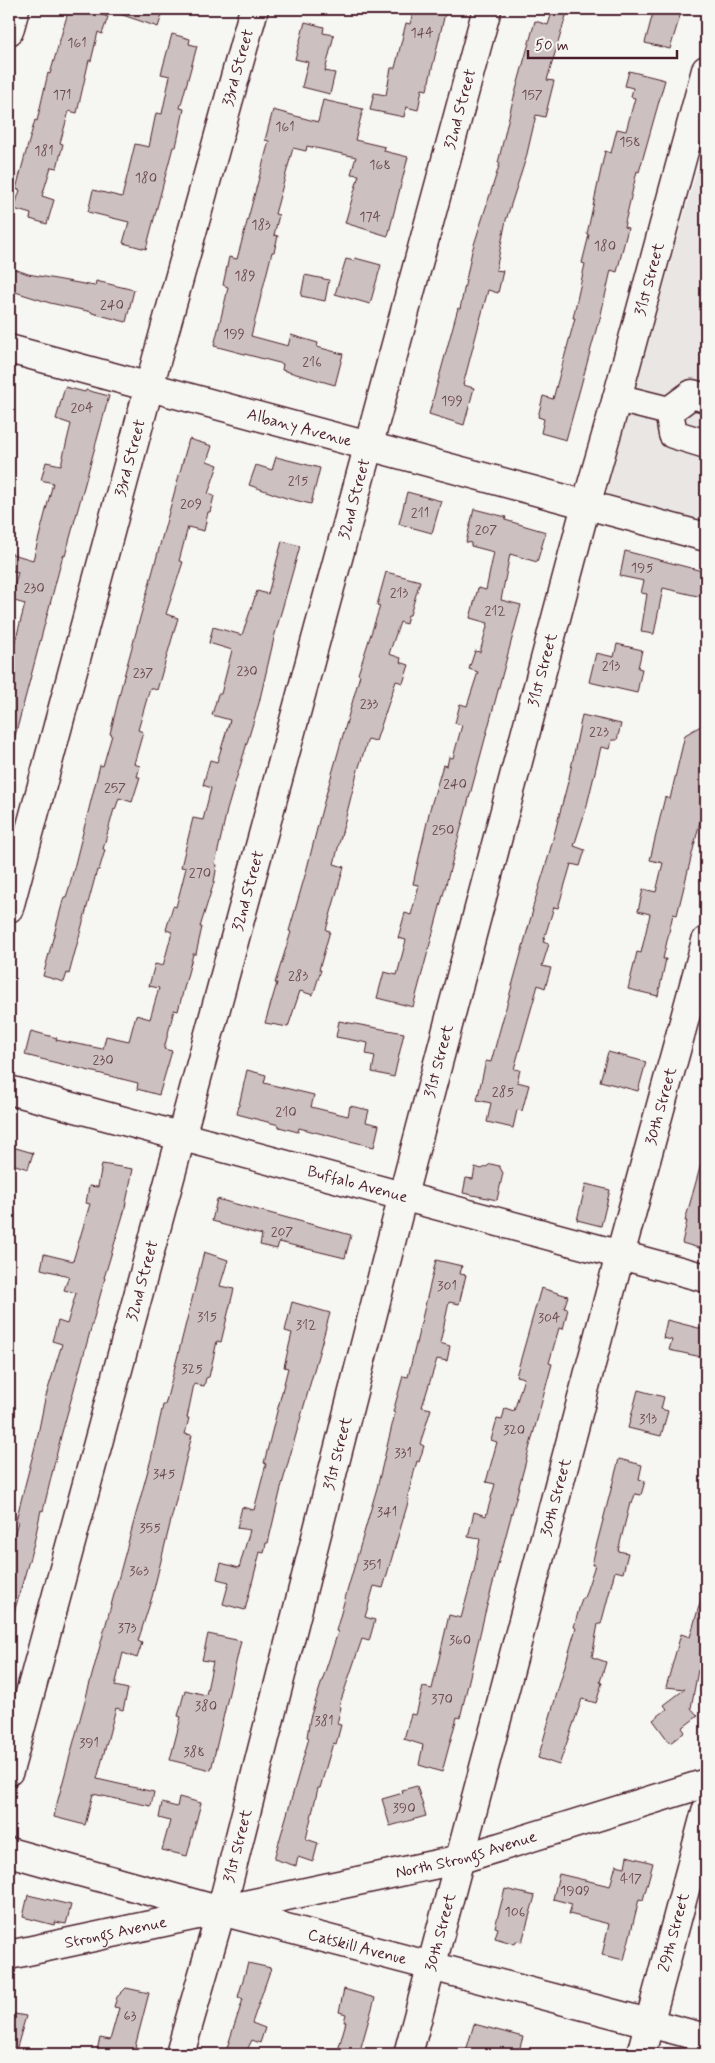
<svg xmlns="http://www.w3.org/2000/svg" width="715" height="2063" font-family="Mynerve,sans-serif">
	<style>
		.built { fill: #e9e6e3 }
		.building { fill: #ccc1c0; stroke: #4a1f2b }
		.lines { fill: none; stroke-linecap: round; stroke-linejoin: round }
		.minor-casing { stroke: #4a1f2b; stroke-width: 31 }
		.minor { stroke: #f6f6f2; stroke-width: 28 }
		.labels { text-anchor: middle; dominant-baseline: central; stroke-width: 4; stroke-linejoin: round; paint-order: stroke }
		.number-label { font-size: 14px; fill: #6a4850 }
		.street-label { font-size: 16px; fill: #4a1f2b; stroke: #f6f6f2 }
	</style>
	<rect width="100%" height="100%" fill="#f6f6f2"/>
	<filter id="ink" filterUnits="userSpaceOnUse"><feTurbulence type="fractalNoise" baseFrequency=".02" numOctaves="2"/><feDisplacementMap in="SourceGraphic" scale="10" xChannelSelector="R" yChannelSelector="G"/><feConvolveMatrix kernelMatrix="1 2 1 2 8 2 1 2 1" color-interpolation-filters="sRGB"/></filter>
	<g filter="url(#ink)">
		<path class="built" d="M706,139V524L604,495Z"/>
		<g class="building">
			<path d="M69,9H84L108,17L102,34L98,32L91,61L89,60L77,113L69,111L60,143L63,144L57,168L51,167L42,196L54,200L47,224L30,219L31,214L14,209L20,190L16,189L24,159L35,120L37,121L48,73L50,74Z"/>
			<path d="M112,9H164L158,27L111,11Z"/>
			<path d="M414,9H446L427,90L422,89L418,110L406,107L404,117L370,110L374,93L386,95L391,68H395L406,23L410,24Z"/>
			<path d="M553,9H568L547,80L554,81L545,117L536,115L526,158L506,220L496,270L503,271L498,293L488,290L463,385L474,388L464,425L429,414L458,308L460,309L472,251L500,163H498L511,108L535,21L548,25Z"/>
			<path d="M654,9H682L670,49L645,43Z"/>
			<path d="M305,22L324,27L323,33L334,35L325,71L335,73L330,94L302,87L308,62L295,59Z"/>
			<path d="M172,34L190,39L189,44L197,46L180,108L184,109L176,147H173L146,249L123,243L129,222L88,212L93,190L122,197L135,144L149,147L156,113L162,114L170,76L161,74Z"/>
			<path d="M629,71L665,80L639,172L637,171L624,227L628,228L617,272L611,270L599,323H598L566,440L541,433L544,419L538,417L543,396L553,399L575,318H573L585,264L582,263L589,235L587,234L605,151L611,153L617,129L626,131L635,98L631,97L633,88L625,86Z"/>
			<path d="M323,100L363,109L355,140L385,147L384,151L408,157L388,236L345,223L359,175L351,174L356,157L307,146L306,151L293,148L275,214L279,215L274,235L278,236L274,252H272L251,336L288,346L291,335L318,343L317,347L343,354L335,385L282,370L283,364L214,346L226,297L228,287L223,285L229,257L237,259L269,141L265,140L273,110L318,122Z"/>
			<path d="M355,258L381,265L370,304L335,294L346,259L354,261Z"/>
			<path d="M9,267L28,274L95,286L96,281L134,290L126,322L92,313V312L50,303L9,290Z"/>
			<path d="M305,275L329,280L325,301L301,296Z"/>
			<path d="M65,387L85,392L86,390L109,396L65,556L63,555L14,740H9V678L14,659L12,658L14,646L25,604L11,600L18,572L9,570V553L33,560L53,483L41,480L46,462L61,465L71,424L56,419Z"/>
			<path d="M189,439L212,446L207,461L218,465L208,494L214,496L210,512H208L204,531L188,527L179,561L183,562L166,614L178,618L157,690L150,688L138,730L143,732L134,764L140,766L137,777H140L132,802L119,798L115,810L114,809L103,849L105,850L99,870H97L69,974L67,973L64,982L43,976L64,897H66L69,888L100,765L103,766L112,735L110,734L123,680Z"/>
			<path d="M276,457L320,468L311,504L286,498L249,485L256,465L272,470Z"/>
			<path d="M407,492L441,501L432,533L399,524Z"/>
			<path d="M474,509L506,517L505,520L546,532L537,562L510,554L501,600L521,605L413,1007L377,998L384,972L397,975L406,940L398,938L405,913L411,915L419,885L413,884L430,809L443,765L447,766L449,757L453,758L462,725L455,723L460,704L467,706L478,672L469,669L475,651L480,652L488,623L470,618L478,588L486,590L494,552L471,546V543L466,542Z"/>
			<path d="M282,541L300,546L275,634L259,703L227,810L215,864L217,865L214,882L200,927H202L196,954H193L178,1011L174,1010L164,1049L172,1051L159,1095L137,1089L138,1083L25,1055L31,1031L57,1038L56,1040L103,1049L106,1036L129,1041L136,1015L150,1019L159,988L149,986L155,964L163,966L172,932L166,930L173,906L176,907L186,868L181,867L193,818L203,820L211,788L203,785L210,760L217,762L230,720L212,715L218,694H221L232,650L209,643L213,627L242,635L257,591L268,594Z"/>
			<path d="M625,551L706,572V598L663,588L654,634L641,632L647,594L641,593L644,581L620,576Z"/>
			<path d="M386,572L420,581L410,615H408L406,624L400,622L389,654L401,658L400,662L409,665L403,683L396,681L376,741L368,739L357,773L334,864L344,867L326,930L330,931L319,970H321L313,995L300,991L288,1027L265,1023L277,983H275L291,932L289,931L306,872L322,809L360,675L358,674L380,606L377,605Z"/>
			<path d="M617,644L642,650L638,668L642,669L637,693L589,682L596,653L614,657Z"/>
			<path d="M582,715L621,724L617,740H612L610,749L601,747L586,809L574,846L585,850L580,866L571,864L558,908L554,907L543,942L549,944L542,966L551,968L545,988L538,985L514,1069L520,1070L517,1082L529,1085L522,1111L517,1110L513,1128L487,1122L491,1103L477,1100L486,1061L491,1062L533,910H532L548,858L569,778Z"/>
			<path d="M706,723V797L677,915L673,914L663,959H666L658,996L628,989L637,952L641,953L650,914L638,911L643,889L656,892L663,863L650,860L665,797L670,799L685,735Z"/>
			<path d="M339,1021L404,1033L394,1077L372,1072L375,1056L366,1054L368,1043L336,1037Z"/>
			<path d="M608,1052L646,1062L638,1091L600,1081Z"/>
			<path d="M247,1070L266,1075L264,1083L314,1095L311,1107L348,1116L350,1106L369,1110L366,1122L379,1125L374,1147L299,1128L298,1132L279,1127V1125L237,1114Z"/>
			<path d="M9,1146L33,1153L28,1169L9,1163Z"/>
			<path d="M102,1164L133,1169L124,1212L104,1278H105L61,1436L43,1511L41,1510L34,1543L13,1616L9,1615V1555L18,1521L16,1520L37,1439L45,1399L62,1344L52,1341L58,1321L67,1324L76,1293L64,1290L69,1276L41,1269L44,1254L73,1261L90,1204L86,1203L89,1186L98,1187Z"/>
			<path d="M491,1164L499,1166L503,1173L497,1200L463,1193L466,1178L473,1179L475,1167L482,1169Z"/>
			<path d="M701,1164L706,1165V1250L682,1243L687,1221H685Z"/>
			<path d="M586,1184L610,1190L601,1226L577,1220Z"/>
			<path d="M217,1199L351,1235L345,1258L279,1242L277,1249L260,1245L262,1235L220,1224V1223L212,1221Z"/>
			<path d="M204,1252L228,1260L220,1286L234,1289L221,1342L217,1341L209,1377L206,1378L204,1386L194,1384L187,1418H189L185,1434L192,1435L152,1597L138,1641L142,1643L137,1658L123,1653L115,1686L128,1689L123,1710L116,1708L97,1779L154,1792L151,1806L93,1794L85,1825L54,1817L56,1807L151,1459L163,1405H165L168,1394Z"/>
			<path d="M436,1260L462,1266L460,1274L466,1275L459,1304L449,1302L440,1343L450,1346L447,1361L437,1359L422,1407L431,1409L420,1444L424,1446L419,1462L417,1461L407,1499H409L383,1588L374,1586L365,1617L375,1620L369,1641L362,1639L339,1706L341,1707L337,1724L341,1725L336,1744L333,1743L320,1788H318L306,1839L318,1843L313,1862L298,1857L296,1866L274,1859L309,1738L307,1737L310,1718L338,1632L336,1631L346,1595L377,1488L395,1413L393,1412L403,1376L408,1377Z"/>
			<path d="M541,1288L568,1296L564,1308L568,1309L563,1329L559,1328L549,1363L552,1364L485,1613L460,1718L457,1717L442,1772L419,1765L423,1745L404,1739L411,1714L416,1715L423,1687L432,1689L449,1615L461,1618L474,1571L480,1539L468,1537L474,1512L486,1516L495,1484L486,1482L497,1442L491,1440L497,1419L502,1420L505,1408L514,1411L524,1378L516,1376Z"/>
			<path d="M292,1302L330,1313L281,1488L268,1543H266L264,1553L260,1552L245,1610L223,1604L229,1582L217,1579L221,1563L239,1568L250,1530L237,1528L242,1507L254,1510L266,1464L264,1463L288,1368L284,1367L292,1333L285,1331Z"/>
			<path d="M667,1320L706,1330V1358L669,1350L672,1340L663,1338Z"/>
			<path d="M638,1390L664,1397L661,1409L668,1411L661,1436L628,1428Z"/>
			<path d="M619,1459L642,1465L639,1479L645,1481L641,1495L635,1494L632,1504L630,1503L618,1551L628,1553L623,1573L615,1571L601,1624H598L592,1657L606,1662L600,1682L602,1683L596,1703L582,1699L559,1765L538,1758L576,1628L574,1627L582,1598H584L595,1565H592L596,1547Z"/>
			<path d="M702,1596L706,1597V1672L698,1670L691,1708L698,1716L682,1728L685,1732L670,1743L653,1720L667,1709L664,1705L685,1689L666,1687L681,1634L690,1637Z"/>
			<path d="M208,1634L241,1641L211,1770L170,1760L181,1717L178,1716L185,1690L206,1695L213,1662L202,1660Z"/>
			<path d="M417,1786L426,1816L390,1826L382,1799L403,1793L402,1790Z"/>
			<path d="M179,1797L201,1803L187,1856L162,1850L170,1821L159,1818L162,1803L177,1807Z"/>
			<path d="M627,1856L653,1863L643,1900L639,1899L624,1960L602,1955L609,1924L569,1914L572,1904L553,1899L559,1874L610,1886L616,1865L625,1867Z"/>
			<path d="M505,1889L535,1896L522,1942L516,1941L515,1944L495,1938L498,1928L495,1927Z"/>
			<path d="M28,1895L71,1905L66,1924L55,1922L54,1925L23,1917Z"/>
			<path d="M248,1963L271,1968L252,2023L265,2028L260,2043L252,2040L245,2054H225L243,1999L238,1997Z"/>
			<path d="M126,1988L149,1993L135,2047L143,2049L142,2054H96L100,2038L110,2040L119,2008L114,2007L117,1997Z"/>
			<path d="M344,1989L375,1998L359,2054H337L346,2022H344L346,2014L339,2012Z"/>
			<path d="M9,2013L26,2016L15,2054H9Z"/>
			<path d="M474,2024L523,2037L518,2054H480L466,2051Z"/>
		</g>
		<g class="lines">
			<g class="minor-casing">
				<g id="minor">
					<path d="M9,31L15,9"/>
					<path id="s1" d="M9,349L706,537"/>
					<path d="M617,398L669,411L692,394L706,398"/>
					<path d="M669,411L673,434L706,444"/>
					<path id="s2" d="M9,908L149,387L254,9"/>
					<path id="s3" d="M9,1090L706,1278"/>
					<path id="s4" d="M9,1771L487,9"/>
					<path id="s5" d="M9,1852L221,1911L706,2038"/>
					<path id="s6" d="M9,1955L461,1859L706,1783"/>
					<path id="s7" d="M180,2054L221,1911L403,1195L586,505L617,398L706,70"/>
					<path id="s8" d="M408,2054L620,1255L706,941"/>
					<path id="s9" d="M641,2054L706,1811"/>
				</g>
			</g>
			<use href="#minor" class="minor"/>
		</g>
	</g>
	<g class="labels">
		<g class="number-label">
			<text x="422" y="33">144</text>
			<text x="77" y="43">161</text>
			<text x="62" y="95">171</text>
			<text x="532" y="95">157</text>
			<text x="285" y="127">161</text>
			<text x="630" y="142">158</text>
			<text x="44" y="151">181</text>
			<text x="380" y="165">168</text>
			<text x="146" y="178">180</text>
			<text x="370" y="217">174</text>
			<text x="261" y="225">183</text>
			<text x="605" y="246">180</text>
			<text x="245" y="276">189</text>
			<text x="112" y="305">240</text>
			<text x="234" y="334">199</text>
			<text x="312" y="362">216</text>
			<text x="452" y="401">199</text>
			<text x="82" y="408">204</text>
			<text x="298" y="481">215</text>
			<text x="191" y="504">209</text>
			<text x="420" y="513">211</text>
			<text x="486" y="530">207</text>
			<text x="642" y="568">195</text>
			<text x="34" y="588">230</text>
			<text x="399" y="593">213</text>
			<text x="495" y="611">212</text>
			<text x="611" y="666">213</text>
			<text x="247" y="671">230</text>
			<text x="143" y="673">237</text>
			<text x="369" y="704">233</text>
			<text x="599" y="732">223</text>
			<text x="455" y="784">240</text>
			<text x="115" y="788">257</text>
			<text x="443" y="830">250</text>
			<text x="200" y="873">270</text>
			<text x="298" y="976">283</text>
			<text x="103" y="1060">230</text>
			<text x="503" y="1092">285</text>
			<text x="286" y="1112">210</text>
			<text x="282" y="1232">207</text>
			<text x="447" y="1286">301</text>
			<text x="207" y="1317">315</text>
			<text x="549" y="1318">304</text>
			<text x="306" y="1325">312</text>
			<text x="192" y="1369">325</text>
			<text x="648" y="1419">313</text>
			<text x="514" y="1430">320</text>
			<text x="403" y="1453">331</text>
			<text x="164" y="1474">345</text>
			<text x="387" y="1512">341</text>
			<text x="150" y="1528">355</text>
			<text x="372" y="1565">351</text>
			<text x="139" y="1571">363</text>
			<text x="127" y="1628">373</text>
			<text x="460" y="1640">360</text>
			<text x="442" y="1699">370</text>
			<text x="206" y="1706">380</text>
			<text x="324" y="1721">381</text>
			<text x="89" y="1743">391</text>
			<text x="194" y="1752">388</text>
			<text x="404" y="1808">390</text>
			<text x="631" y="1879">417</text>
			<text x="575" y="1891">1909</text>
			<text x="515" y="1912">106</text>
			<text x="130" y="2016">63</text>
		</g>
		<g class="street-label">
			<text stroke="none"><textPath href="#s2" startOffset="871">33rd Street</textPath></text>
			<text stroke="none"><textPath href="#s4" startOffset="1722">32nd Street</textPath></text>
			<text stroke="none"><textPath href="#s7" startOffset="1836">31st Street</textPath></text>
			<text stroke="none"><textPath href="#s1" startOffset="301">Albany Avenue</textPath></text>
			<text stroke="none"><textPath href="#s2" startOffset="466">33rd Street</textPath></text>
			<text stroke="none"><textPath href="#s4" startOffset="1318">32nd Street</textPath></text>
			<text stroke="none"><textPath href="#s7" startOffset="1431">31st Street</textPath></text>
			<text stroke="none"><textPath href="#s4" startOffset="912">32nd Street</textPath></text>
			<text stroke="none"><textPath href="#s7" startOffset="1026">31st Street</textPath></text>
			<text stroke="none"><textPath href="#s8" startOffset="981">30th Street</textPath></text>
			<text stroke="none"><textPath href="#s3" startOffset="361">Buffalo Avenue</textPath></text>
			<text stroke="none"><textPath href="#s4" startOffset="508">32nd Street</textPath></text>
			<text stroke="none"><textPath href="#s7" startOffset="621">31st Street</textPath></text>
			<text stroke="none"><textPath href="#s8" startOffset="576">30th Street</textPath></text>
			<text stroke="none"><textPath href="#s7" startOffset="216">31st Street</textPath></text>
			<text stroke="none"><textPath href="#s6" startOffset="468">North Strongs Avenue</textPath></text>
			<text stroke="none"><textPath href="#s8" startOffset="126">30th Street</textPath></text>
			<text stroke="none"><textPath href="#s9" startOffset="126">29th Street</textPath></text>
			<text stroke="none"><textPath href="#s6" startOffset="109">Strongs Avenue</textPath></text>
			<text stroke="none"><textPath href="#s5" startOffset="361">Catskill Avenue</textPath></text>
		</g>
	</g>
	<rect width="715" height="2063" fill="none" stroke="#f6f6f2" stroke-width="30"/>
	<rect x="15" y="15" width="685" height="2033" fill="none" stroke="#4a1f2b" stroke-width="2" filter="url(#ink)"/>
	<path d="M528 50v8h149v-8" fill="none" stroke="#4a1f2b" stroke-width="2.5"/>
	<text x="535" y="50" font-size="15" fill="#4a1f2b" stroke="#f6f6f2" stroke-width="4" paint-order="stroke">50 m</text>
</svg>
